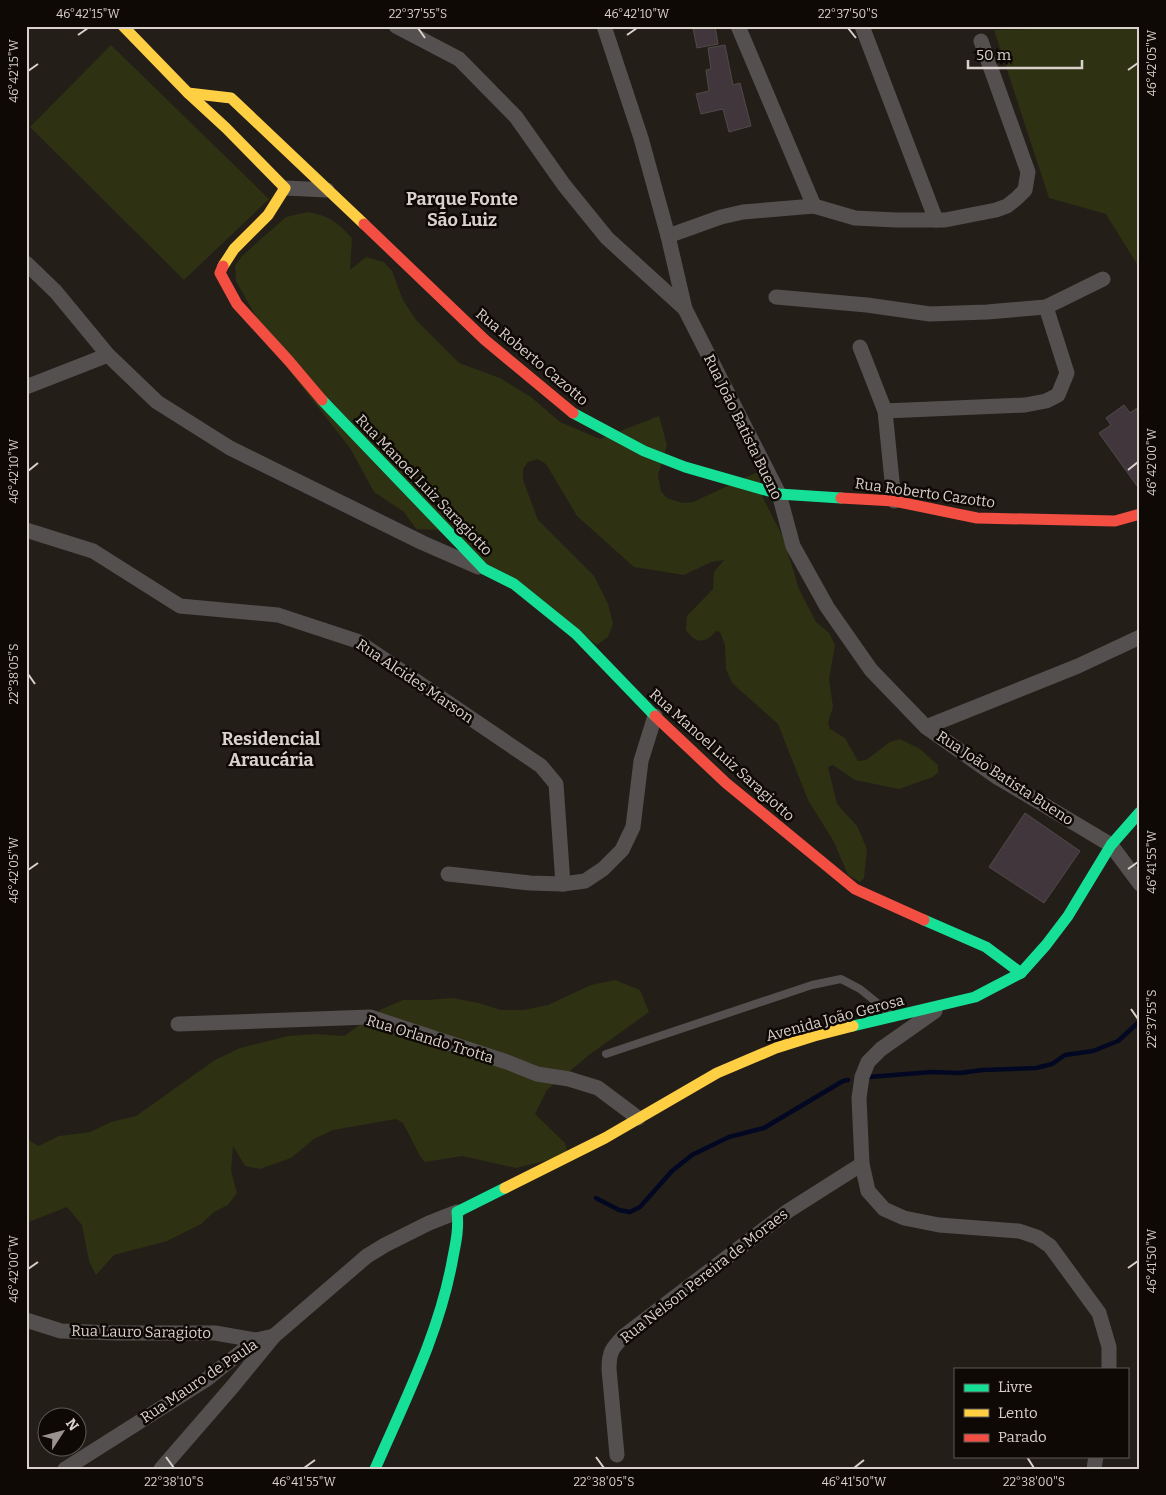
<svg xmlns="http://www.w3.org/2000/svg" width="1166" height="1495" font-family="Bitter,serif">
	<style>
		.green { fill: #2e3112 }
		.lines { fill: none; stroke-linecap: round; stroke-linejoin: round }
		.stream { stroke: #030822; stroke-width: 4.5 }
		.building { fill: #41363b; stroke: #4f4a4a }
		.lane { stroke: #54504f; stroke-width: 8 }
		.street { stroke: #54504f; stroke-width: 15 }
		.fast { stroke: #16e098; stroke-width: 11 }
		.slow { stroke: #ffcf43; stroke-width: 11 }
		.jam { stroke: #f24e42; stroke-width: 11 }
		.ticks { fill: none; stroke: #d9d1cb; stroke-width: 2 }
		.labels { text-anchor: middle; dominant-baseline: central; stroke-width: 5; stroke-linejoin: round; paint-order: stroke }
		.street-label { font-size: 15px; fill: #d9d1cb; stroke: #0e0905 }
		.quarter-label { font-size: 18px; font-weight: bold; fill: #d9d1cb; stroke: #0e0905 }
		.neatline { fill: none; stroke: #d9d1cb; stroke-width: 2 }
		.ticks-label { font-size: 12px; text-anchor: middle; fill: #d9d1cb }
	</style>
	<rect width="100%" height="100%" fill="#241e19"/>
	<g class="green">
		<path d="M1073,26H1140V269L1106,214L1049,198L994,30L1067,28Z"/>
		<path d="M111,45L269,199L184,280L30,127Z"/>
		<path d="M307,212C330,216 336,221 352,238L350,270L366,257L384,262L392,271L403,300L416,320L459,363L500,378L531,397L560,422L600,439L659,416L667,445L658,475L661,491L667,498L682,503L693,502L760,471V492L783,537L799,589L816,622L829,633L835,645L829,679L833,707L828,723L830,729L845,738L858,761L866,760L890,742L900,739L920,749L938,765V772L933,777L899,789L855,780L833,765L828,767L837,804L857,826L867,849L864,878L860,882L848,875L834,842L808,800L778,724L732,683L726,669L725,645L720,632L716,631C705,644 696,644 686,630L687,616L713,589L714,572L724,560L711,562L684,575L634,567L577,516L546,464L537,459L528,462L523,469V480L538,520L594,576L608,604L613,624L608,637L597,645L437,530L416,529L404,512L374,492L350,448L278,356L236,281L235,266L242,256L286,217Z"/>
		<path d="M615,980L640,990L649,1012L589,1055L547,1090L535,1114L565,1143L567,1151L561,1157L516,1168L462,1156L425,1162L420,1156L403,1123L396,1119L333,1130L314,1139L291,1158L260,1169L245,1166L233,1146L231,1171L237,1193L228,1205L214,1212L201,1224L167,1241L114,1255L96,1275L89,1261L82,1225L67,1207L26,1223V1138L38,1146L59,1136L90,1132L111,1122L136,1116L215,1060L240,1048L288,1036L315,1034L344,1036L382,1009L403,1000H427L453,998L479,1003L501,1010H524L548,1005L591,985Z"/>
	</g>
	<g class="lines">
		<g class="stream">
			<path d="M868,1077L932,1072L960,1073L982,1070L1036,1068L1052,1064L1065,1055L1093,1051L1118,1041L1140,1021"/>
			<path d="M596,1198L619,1210L630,1212L640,1207L672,1171L692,1155L729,1137L764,1128L843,1081L848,1080"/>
		</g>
	</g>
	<g class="building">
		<path d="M702,26H715L718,44L697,48L693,28Z"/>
		<path d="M725,45L733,85L740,83L751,126L729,132L723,109L701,114L696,94L709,91L706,70L711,69L708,48Z"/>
		<path d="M1124,405L1130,413L1140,406V490L1099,433L1111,425L1106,418Z"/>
		<path d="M1025,813L1080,851L1044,903L989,867Z"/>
	</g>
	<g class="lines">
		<path class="lane" d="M606,1054L812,985L841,979L860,989L891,1014"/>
		<g class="street">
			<path d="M396,26L459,59L516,117L564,185L607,238L685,309"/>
			<path d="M604,26L641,138L668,236L685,309L779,494L793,546L827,607L871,670L926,727L997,777L1111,845L1140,884"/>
			<path d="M738,26L814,206"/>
			<path d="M862,26L936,220"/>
			<path d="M285,188L327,190"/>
			<path d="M668,236L721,217L743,212L814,206L855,218L896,220H945L996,210L1007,206L1017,198L1025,190L1028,172L981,41"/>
			<path d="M26,263L56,292L108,355L157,402L230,448L423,543L478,567"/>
			<path d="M776,297L867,305L930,314L987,312L1046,307L1103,279"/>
			<path d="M860,347L885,411L894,501"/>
			<path d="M26,387L108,355"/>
			<path d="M885,411L1025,405L1046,401L1058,395L1067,373L1046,307"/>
			<path d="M26,530L93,551L180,606L278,615L357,641L541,766L556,784L563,884"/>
			<path d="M926,727L1078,666L1140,637"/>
			<path d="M448,874L530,883L563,884L585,881L603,869L622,850L633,827L641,761L655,716"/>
			<path d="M935,1011L881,1049L868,1062L862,1077L859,1098L862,1164L868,1191L884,1209L904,1218L939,1225L1019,1231L1037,1237L1050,1246L1099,1313L1109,1347V1369"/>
			<path d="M178,1024L370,1017L507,1062L537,1074L569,1079L598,1088L638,1118"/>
			<path d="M26,1320L61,1331L117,1333H215L256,1340"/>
			<path d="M617,1455L609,1369C609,1352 612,1348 624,1336L788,1211L862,1164"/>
			<path d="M65,1469L207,1379L256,1340L274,1336L367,1256L385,1245L429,1223L457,1212"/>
			<path d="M161,1469L233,1386L274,1336"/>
			<path d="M1094,1469L1096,1456"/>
		</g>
		<g class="fast">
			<path d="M322,400L484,569L514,584L576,634L655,716"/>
			<path d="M573,413L644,451L685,467L779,494L841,498"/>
			<path d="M924,920L986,947L1021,973"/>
			<path d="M853,1026L975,997L1021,973L1046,945L1068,916L1111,845L1140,812"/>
			<path d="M375,1469C405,1400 440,1332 453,1257C456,1242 459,1228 457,1212L505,1188"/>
		</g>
		<g class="slow">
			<path d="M123,26L188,93L231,98L364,224"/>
			<path d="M188,93L226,128L285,188L268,215L234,249L223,266"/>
			<path d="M505,1188L605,1138L717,1073L776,1048L814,1036L853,1026"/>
		</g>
		<g class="jam">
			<path d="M364,224L485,340L573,413"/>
			<path d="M223,266L220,273L237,304L289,361L322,400"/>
			<path d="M841,498L894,501L977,518L1115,521L1140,514"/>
			<path d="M655,716L726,783L855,889L924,920"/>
		</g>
	</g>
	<path class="ticks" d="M418,28L425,38M848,28L856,38M78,35L88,28M627,35L637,28M1128,70L1138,63M28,71L38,64M1128,470L1138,462M28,471L38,463M28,674L35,684M1128,869L1138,862M28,870L38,863M1131,1009L1138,1019M1128,1268L1138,1261M28,1269L38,1262M166,1457L174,1468M596,1457L604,1468M1027,1457L1034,1468M304,1468L315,1460M854,1468L864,1460"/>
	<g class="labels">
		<g class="street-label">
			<text transform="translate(532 357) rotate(40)">Rua Roberto Cazotto</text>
			<text transform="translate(743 427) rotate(64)">Rua João Batista Bueno</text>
			<text transform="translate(424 485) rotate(46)">Rua Manoel Luiz Saragiotto</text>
			<text transform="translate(925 493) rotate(8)">Rua Roberto Cazotto</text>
			<text transform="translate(415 681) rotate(34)">Rua Alcides Marson</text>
			<text transform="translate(722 755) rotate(42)">Rua Manoel Luiz Saragiotto</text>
			<text transform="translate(1005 778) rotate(33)">Rua João Batista Bueno</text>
			<text transform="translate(835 1018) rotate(-15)">Avenida João Gerosa</text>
			<text transform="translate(430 1039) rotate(17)">Rua Orlando Trotta</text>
			<text transform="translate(704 1276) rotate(-38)">Rua Nelson Pereira de Moraes</text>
			<text transform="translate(141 1332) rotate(1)">Rua Lauro Saragioto</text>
			<text transform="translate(199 1381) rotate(-34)">Rua Mauro de Paula</text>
		</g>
		<g class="quarter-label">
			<text x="462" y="199">Parque Fonte<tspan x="462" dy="21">São Luiz</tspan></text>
			<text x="271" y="739">Residencial<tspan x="271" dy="21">Araucária</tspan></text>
		</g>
	</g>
	<rect width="1166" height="1495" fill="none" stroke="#0e0905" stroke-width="55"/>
	<rect x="954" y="1368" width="175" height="90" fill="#0e0905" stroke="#5f5954"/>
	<rect x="964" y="1384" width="25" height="8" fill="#16e098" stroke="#5f5954"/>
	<text x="998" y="1392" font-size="15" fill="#d9d1cb">Livre</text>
	<rect x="964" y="1409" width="25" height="8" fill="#ffcf43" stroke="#5f5954"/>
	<text x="998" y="1418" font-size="15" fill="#d9d1cb">Lento</text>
	<rect x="964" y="1434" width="25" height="8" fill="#f24e42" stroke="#5f5954"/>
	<text x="998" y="1442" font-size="15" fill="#d9d1cb">Parado</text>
	<g transform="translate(62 1432) rotate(54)"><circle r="24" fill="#0e0905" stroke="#5f5954"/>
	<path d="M0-4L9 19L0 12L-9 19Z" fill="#9a928d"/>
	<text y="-8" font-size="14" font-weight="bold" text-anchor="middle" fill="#d9d1cb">N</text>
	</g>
	<path d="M968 60v8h114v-8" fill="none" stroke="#d9d1cb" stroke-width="2.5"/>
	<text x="976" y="60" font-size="15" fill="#d9d1cb" stroke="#0e0905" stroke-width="4" paint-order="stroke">50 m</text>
	<rect x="28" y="28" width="1110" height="1440" class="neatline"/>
	<g class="ticks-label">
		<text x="88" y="18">46°42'15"W</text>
		<text x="418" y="18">22°37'55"S</text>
		<text x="637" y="18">46°42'10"W</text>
		<text x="848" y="18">22°37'50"S</text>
		<text transform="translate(1152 63) rotate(-90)" y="4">46°42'05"W</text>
		<text transform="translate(14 71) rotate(-90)" y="4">46°42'15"W</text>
		<text transform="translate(1152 462) rotate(-90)" y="4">46°42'00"W</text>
		<text transform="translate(14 471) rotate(-90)" y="4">46°42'10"W</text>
		<text transform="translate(14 674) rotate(-90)" y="4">22°38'05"S</text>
		<text transform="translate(1152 862) rotate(-90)" y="4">46°41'55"W</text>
		<text transform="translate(14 870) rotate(-90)" y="4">46°42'05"W</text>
		<text transform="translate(1152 1019) rotate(-90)" y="4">22°37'55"S</text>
		<text transform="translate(1152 1261) rotate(-90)" y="4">46°41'50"W</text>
		<text transform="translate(14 1269) rotate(-90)" y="4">46°42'00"W</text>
		<text x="174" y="1486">22°38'10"S</text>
		<text x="304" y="1486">46°41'55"W</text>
		<text x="604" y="1486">22°38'05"S</text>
		<text x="854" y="1486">46°41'50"W</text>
		<text x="1034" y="1486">22°38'00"S</text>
	</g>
</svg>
